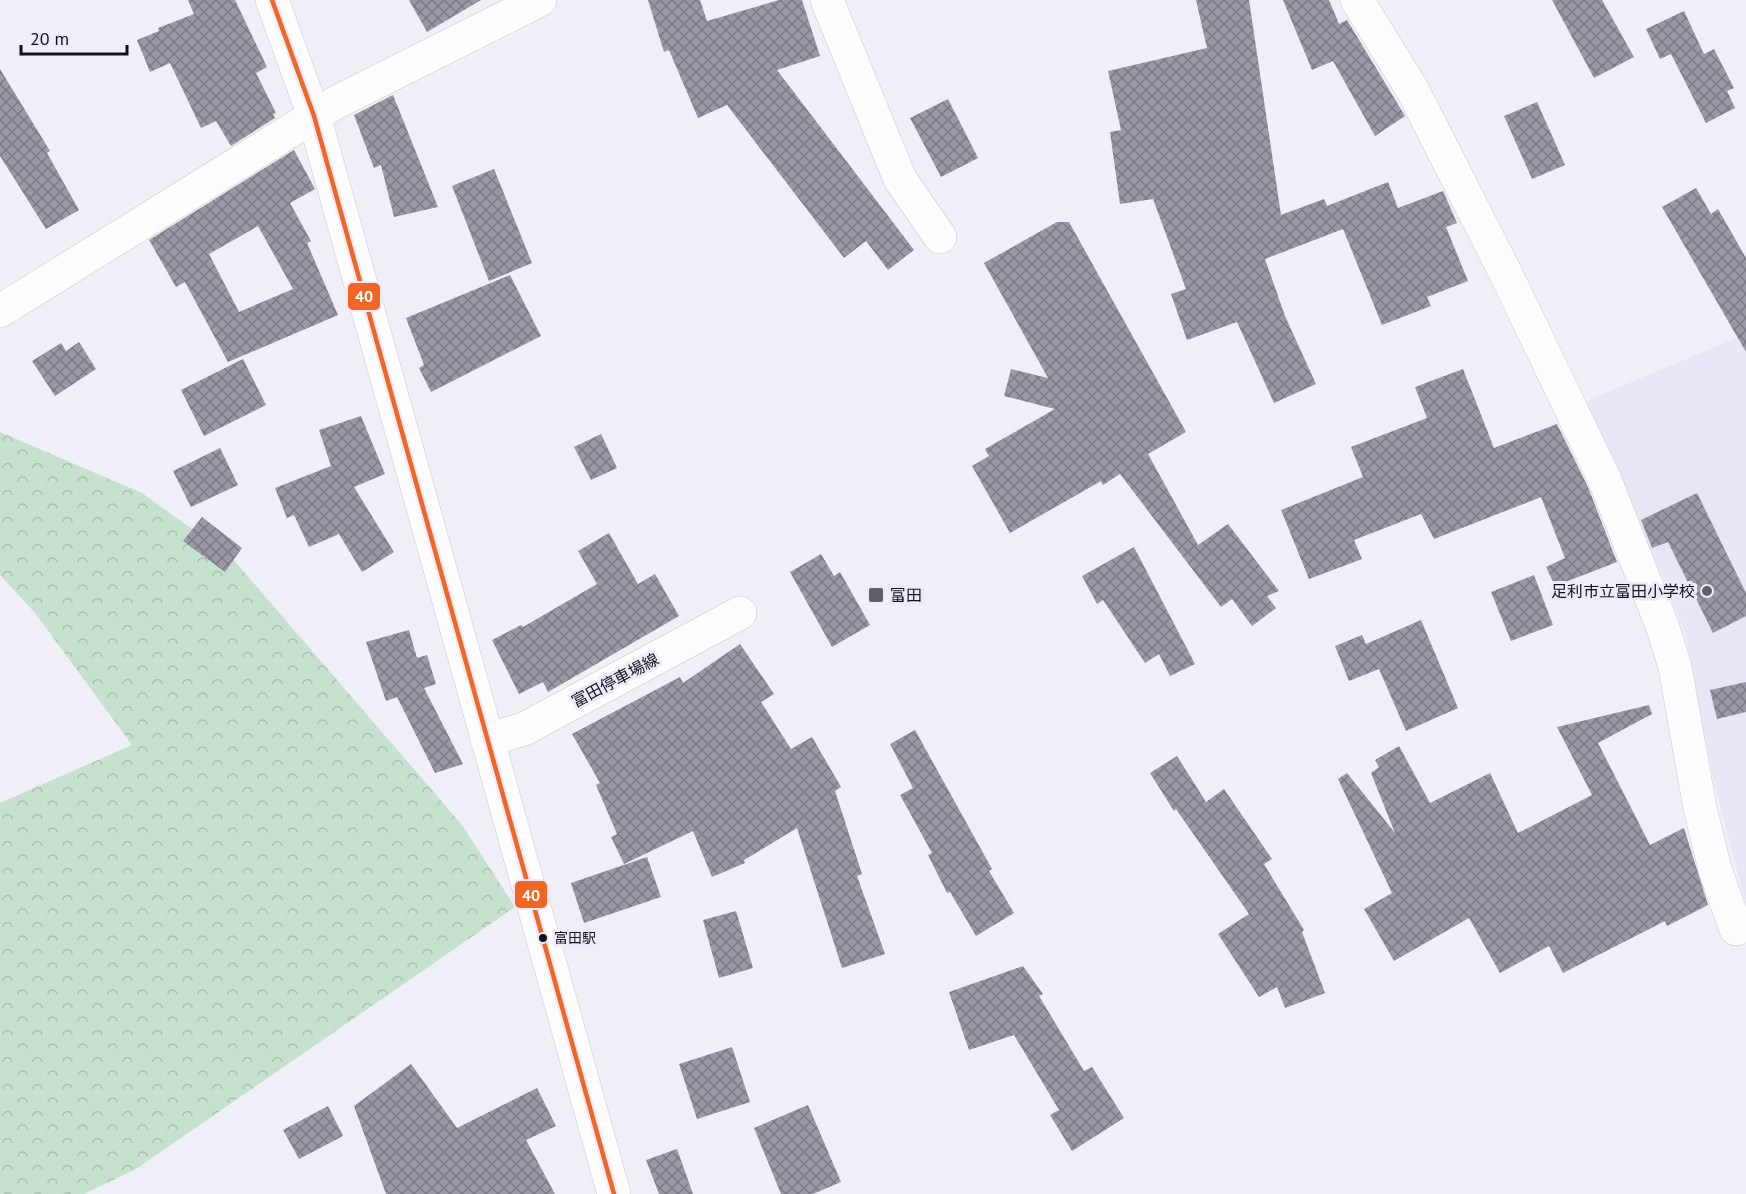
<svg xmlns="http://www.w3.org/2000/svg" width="1746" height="1194" font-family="'PT Sans','Noto Sans JP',sans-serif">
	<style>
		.built { fill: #eae5f6 }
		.forest { fill: url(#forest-crowns) }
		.building { fill: url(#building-cross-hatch); fill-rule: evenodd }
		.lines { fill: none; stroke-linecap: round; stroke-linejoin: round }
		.minor-casing { stroke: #cbc9d0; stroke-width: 34 }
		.secondary-casing { stroke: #cbc9d0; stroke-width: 34 }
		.primary-casing { stroke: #cbc9d0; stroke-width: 34 }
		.minor { stroke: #fdfcfe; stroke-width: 33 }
		.secondary { stroke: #fdfcfe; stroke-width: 33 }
		.primary { stroke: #fdfcfe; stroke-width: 33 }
		.bus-1-casing { stroke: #eeeafa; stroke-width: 9 }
		.bus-1 { stroke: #f26522; stroke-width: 4.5 }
		.poi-dot { fill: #615f66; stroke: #eeeafa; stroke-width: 2 }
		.bus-dot { fill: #141218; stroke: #eeeafa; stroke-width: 2 }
		.labels { text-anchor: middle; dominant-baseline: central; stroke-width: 6; stroke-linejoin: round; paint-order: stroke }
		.bus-label { font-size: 14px; fill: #141218; stroke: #eeeafa; text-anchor: start }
		.poi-label { font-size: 16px; fill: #141218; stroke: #eeeafa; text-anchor: end }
		.street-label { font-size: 16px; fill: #141218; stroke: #eeeafa }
		.line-badge { stroke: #eeeafa; stroke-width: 2 }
		.badge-label { font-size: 16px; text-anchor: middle; font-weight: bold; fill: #fff }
	</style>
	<defs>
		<pattern id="forest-crowns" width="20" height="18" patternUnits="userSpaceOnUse" patternTransform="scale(1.5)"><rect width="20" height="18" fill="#c7e1cf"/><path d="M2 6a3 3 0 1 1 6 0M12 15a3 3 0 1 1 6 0" fill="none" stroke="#aac0b1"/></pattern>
		<pattern id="building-cross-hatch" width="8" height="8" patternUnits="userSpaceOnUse" patternTransform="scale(1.5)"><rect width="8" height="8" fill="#9b97a5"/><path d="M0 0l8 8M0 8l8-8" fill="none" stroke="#7d7a85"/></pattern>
	</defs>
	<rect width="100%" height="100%" fill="#f0eef6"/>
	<path class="built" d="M1746,334V904L1713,778L1685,632L1651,550L1585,411L1591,399Z"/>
	<path class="forest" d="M0,432L142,493L232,558L462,825L515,907L136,1169L84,1194H0V803L132,745L35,613L0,575Z"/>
	<g class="building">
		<path d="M188,0H235L267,67L256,73L276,113L273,114L275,118L231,146L216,121L201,128L170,63L150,72L137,40L159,31L158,28L194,14Z"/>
		<path d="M409,0H481L427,32Z"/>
		<path d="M648,0H700L707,21L779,0H802L820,56L777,70L914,250L888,270L866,241L844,258L727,105L698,118L669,50L664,52Z"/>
		<path d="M1196,0H1249L1281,215L1324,199L1327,206L1388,182L1398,208L1443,191L1457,223L1446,227L1468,281L1427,297L1431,306L1382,325L1343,229L1265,259L1285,316L1316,384L1274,403L1237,322L1187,340L1171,294L1186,289L1153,199L1120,204L1110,132L1121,130L1108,71L1207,48Z"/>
		<path d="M1283,0H1329L1339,24L1347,20L1405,116L1375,136L1333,61L1312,70Z"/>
		<path d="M1552,0H1602L1634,57L1594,78Z"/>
		<path d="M1684,11L1704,54L1714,49L1734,88L1727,91L1735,108L1706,123L1671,54L1660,59L1646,29Z"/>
		<path d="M0,69L50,151L47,153L79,210L46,229L0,156Z"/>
		<path d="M393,95L438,207L394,217L381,165L374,168L354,115Z"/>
		<path d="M948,99L978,158L941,177L910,118Z"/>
		<path d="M1537,102L1565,165L1532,179L1504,116Z"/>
		<path d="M294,150L315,189L290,203L311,241L307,243L338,315L228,362L185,282L176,287L149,240ZM258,226L293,289L239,312L209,254Z"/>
		<path d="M494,169L532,263L489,281L452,186Z"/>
		<path d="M1696,188L1711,214L1718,209L1746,258V352L1662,207Z"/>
		<path d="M1057,222H1069L1186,432L1148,454L1198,545L1228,524L1279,591L1267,596L1276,608L1252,626L1232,599L1221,607L1120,474L1103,485L1101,481L1010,533L972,466L989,456L985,449L1055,409L1004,396L1011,369L1048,378L984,263Z"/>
		<path d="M510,275L541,336L431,392L419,368L424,365L406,318Z"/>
		<path d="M79,342L96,369L55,396L32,361L61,343L66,351Z"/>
		<path d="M243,359L266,405L204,436L181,390Z"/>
		<path d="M1463,369L1494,448L1557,424L1588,487L1617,562L1555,586L1546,567L1565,558L1541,497L1434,539L1421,514L1354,540L1362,559L1309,579L1281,510L1363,477L1351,447L1427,418L1415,387Z"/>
		<path d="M361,416L385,474L354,487L394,552L362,572L339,534L309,547L294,515L287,518L275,488L331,466L319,430Z"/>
		<path d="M601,434L617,468L591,480L574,447Z"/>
		<path d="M220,448L238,485L191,507L173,471Z"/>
		<path d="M1697,493L1746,593V616L1713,633L1668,542L1652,548L1641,520Z"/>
		<path d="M202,517L242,548L225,572L183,541Z"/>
		<path d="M609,533L638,584L655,574L679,616L548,692L543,682L519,694L492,640L521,625L523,627L597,584L578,551Z"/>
		<path d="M1134,547L1195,664L1170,676L1159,654L1145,663L1103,600L1097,604L1082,576Z"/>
		<path d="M821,554L834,576L840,572L870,625L832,647L790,572Z"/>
		<path d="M1534,575L1553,625L1511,641L1491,592Z"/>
		<path d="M1421,620L1458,708L1406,731L1379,669L1349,681L1335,646L1362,635L1366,644Z"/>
		<path d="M409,630L417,658L427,655L436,684L424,688L463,764L435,773L397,697L386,701L366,642Z"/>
		<path d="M740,644L774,694L761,702L791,749L812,737L841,787L835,791L862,874L857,876L885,954L842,968L797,828L744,860L745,863L712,877L693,831L624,864L611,837L617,834L596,785L600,783L572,734L680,677L683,683Z"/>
		<path d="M1746,682V712L1717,719L1710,690Z"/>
		<path d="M1649,705L1652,714L1598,743L1650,845L1684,828L1708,905L1667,926L1665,921L1563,973L1549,946L1500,973L1469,918L1394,961L1364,909L1392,893L1338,779L1347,773L1395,833L1371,773L1379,767L1375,760L1399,746L1430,803L1490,773L1518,833L1592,795L1557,727Z"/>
		<path d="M915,730L992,869L989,871L1014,913L976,936L950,892L947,893L928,855L932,853L900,795L913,788L890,744Z"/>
		<path d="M1177,756L1206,802L1224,789L1272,859L1264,864L1304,930L1302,932L1325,993L1285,1008L1277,987L1259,997L1218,934L1249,914L1176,809L1174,811L1150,773Z"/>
		<path d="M647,857L661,897L584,923L571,883Z"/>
		<path d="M736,911L753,968L719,978L703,920Z"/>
		<path d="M1023,966L1043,994L1039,996L1084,1071L1092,1067L1124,1118L1072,1151L1050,1115L1059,1110L1014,1035L969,1050L949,992Z"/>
		<path d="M732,1047L750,1102L697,1119L679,1064Z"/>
		<path d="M411,1064L457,1128L537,1088L556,1126L526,1140L555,1194H386L354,1106Z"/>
		<path d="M808,1105L841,1182L813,1194H781L754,1128Z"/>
		<path d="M328,1106L343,1136L299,1159L283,1130Z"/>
		<path d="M677,1149L693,1194H659L646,1160Z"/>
	</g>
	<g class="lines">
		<g class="minor-casing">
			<g id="minor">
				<path d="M827,0L900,179L940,237"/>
				<path d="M1357,0L1412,89L1506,274L1605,480L1663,628L1675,667L1700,808L1715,869L1736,929"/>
				<path d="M0,311L335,103L540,0"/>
			</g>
		</g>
		<g class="secondary-casing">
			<path id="secondary" d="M487,740L524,729L740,613"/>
		</g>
		<g class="primary-casing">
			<path id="primary" d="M272,0L314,116L614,1194"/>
		</g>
		<use href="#minor" class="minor"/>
		<use href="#secondary" class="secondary"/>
		<use href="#primary" class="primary"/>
		<g class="bus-1-casing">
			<path id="bus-1" d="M272,0L314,116L614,1194"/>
		</g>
		<use href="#bus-1" class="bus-1"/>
	</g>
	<g class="poi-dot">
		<circle cx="1707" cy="591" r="6"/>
		<rect x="868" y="587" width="16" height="16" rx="3"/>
	</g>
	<circle class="bus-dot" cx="543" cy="938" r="5"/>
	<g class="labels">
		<g class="bus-label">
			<text x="554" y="938">富田駅</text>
		</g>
		<g class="poi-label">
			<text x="1695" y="591">足利市立富田小学校</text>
			<text x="890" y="595" text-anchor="start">富田</text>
		</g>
		<g class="street-label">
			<text transform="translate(615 680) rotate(-28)">富田停車場線</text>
		</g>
	</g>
	<g class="line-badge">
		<rect x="347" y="282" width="34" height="29" rx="6" fill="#f26522"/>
		<rect x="514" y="880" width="34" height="29" rx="6" fill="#f26522"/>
	</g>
	<g class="badge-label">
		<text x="364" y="302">40</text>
		<text x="531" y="901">40</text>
	</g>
	<path d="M21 45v9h106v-9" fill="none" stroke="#141218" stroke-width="3"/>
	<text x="30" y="45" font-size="18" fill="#141218" stroke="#eeeafa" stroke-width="4.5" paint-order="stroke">20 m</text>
</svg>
